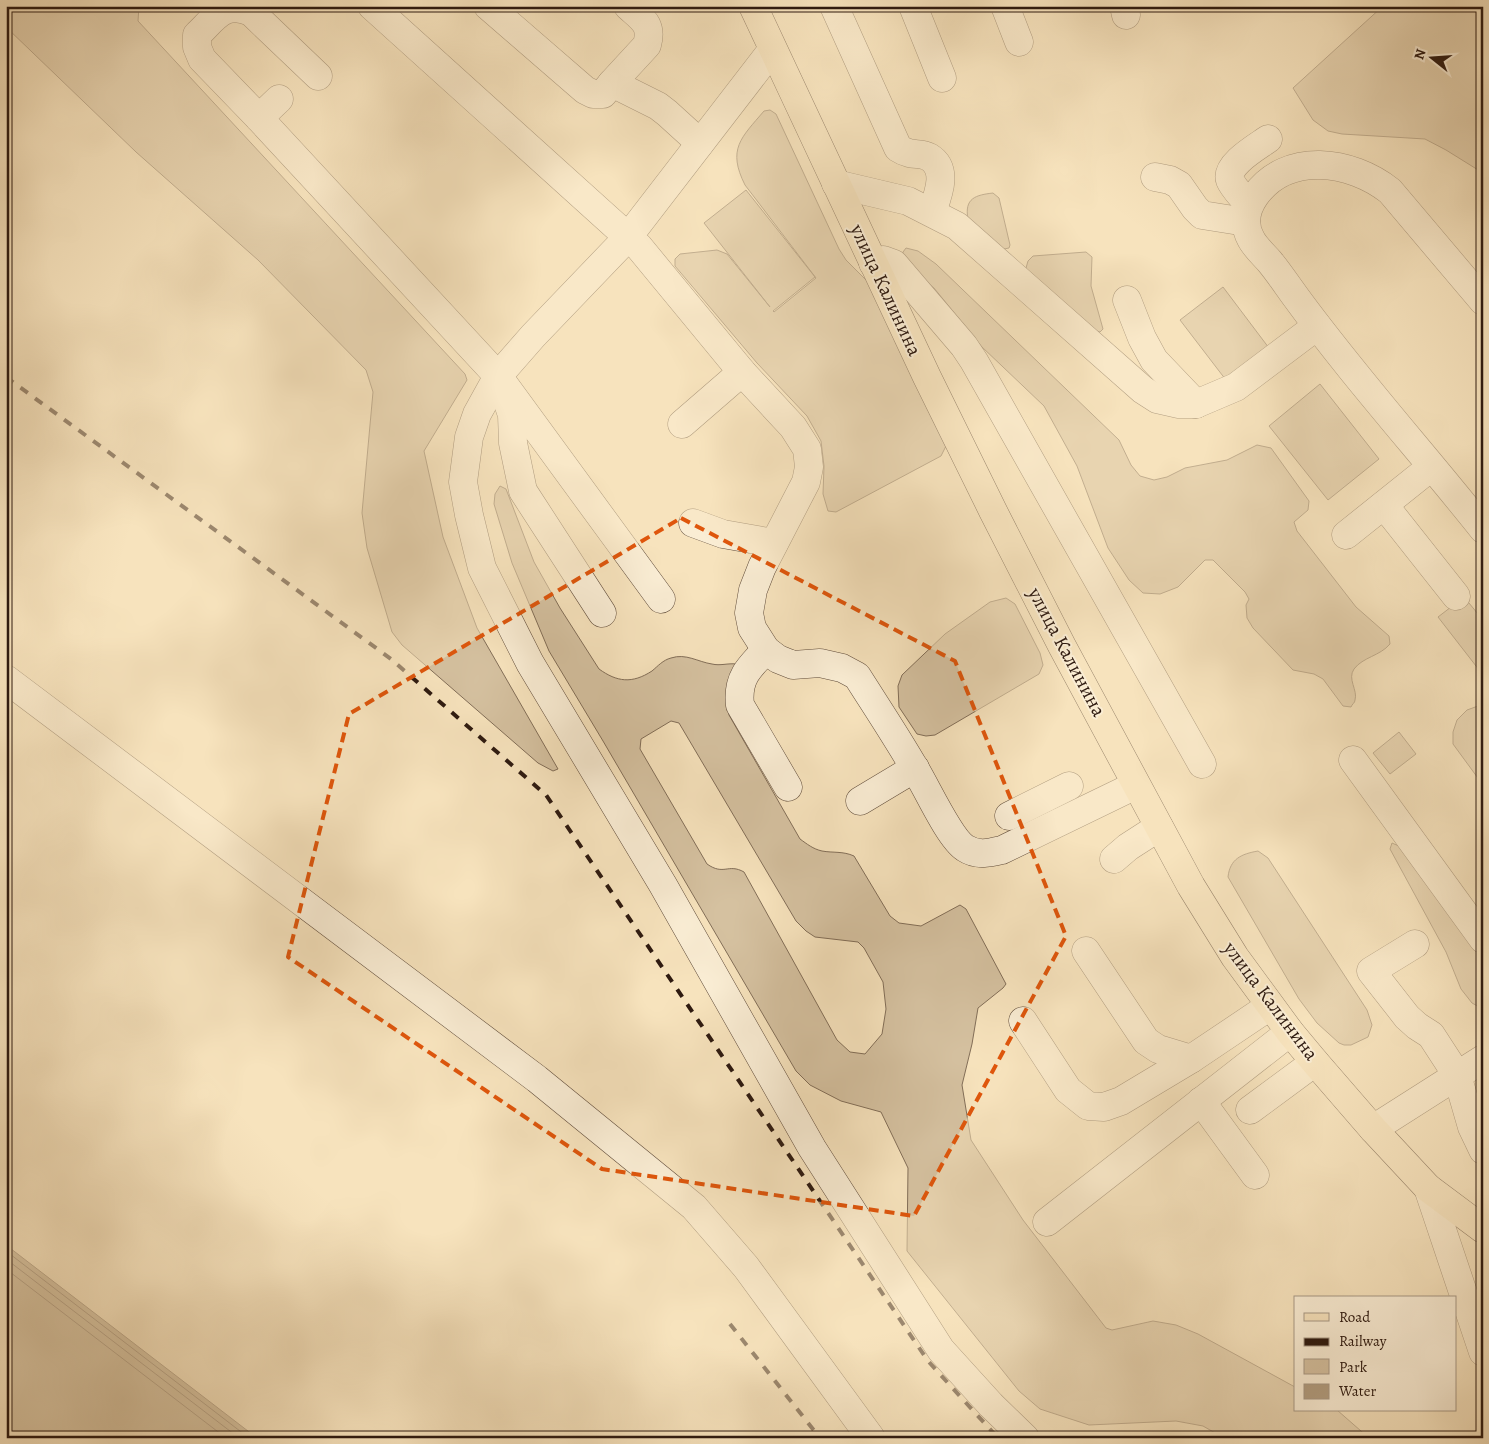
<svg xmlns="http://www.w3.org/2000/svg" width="1489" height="1444" font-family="Alegreya,serif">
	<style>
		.green { fill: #d5c1a0; stroke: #826e58; fill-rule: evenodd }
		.water { fill: #b39f82; stroke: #7e6a54 }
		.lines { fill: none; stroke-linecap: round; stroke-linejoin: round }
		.shore { stroke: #705c49; stroke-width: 1 }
		.minor-casing { stroke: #604c3b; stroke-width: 29 }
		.major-casing { stroke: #2e1a10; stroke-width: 29 }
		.minor { stroke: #faedd4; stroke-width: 28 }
		.major { stroke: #f7e3bd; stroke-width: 28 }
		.rail { stroke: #2e1a10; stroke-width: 4; stroke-dasharray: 9 9; stroke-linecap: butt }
		.marked { fill: none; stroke: #df560c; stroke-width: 4; stroke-dasharray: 10 6; stroke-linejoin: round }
		.labels { text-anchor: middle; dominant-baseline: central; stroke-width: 4; stroke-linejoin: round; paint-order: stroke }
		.street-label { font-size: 20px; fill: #2e1a10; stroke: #faedd4 }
	</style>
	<rect width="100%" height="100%" fill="#f7e3bd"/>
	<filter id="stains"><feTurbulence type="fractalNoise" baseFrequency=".004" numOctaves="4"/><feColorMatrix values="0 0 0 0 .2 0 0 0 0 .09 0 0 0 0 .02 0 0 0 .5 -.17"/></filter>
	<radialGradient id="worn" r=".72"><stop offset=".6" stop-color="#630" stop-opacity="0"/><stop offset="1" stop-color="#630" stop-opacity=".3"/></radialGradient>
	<g class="green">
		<path d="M6,6H139L138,21L465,374L467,380L424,451L443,537L477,628L558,769L553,771L538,763L402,645L392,632L367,548L362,513L373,392L366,370L258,260L136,152L6,27Z"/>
		<path d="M1383,6H1483V173L1446,150L1425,139L1342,134L1328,131L1313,120L1293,88Z"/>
		<path d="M770,110L776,114L839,249L846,260L867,281L946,446L941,456L836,512L828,511L823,494L824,466L821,441L807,416L757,363L675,266V259L680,254L717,250L727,254L770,307L704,223L746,190L815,277L773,311L774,312L816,278L745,185C727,149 741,138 764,111Z"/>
		<path d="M993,193L999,198L1010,245L1009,248L1004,249L999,247L968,219C964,198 976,195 993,193Z"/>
		<path d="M906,248L918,251L936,264L1119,440L1131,465L1140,476L1154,480L1167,477L1185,468L1227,460L1257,445L1271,448L1309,501L1308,510L1294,522L1297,531L1356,607L1389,636L1390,644C1380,656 1363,657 1354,669C1347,679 1358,690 1355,700C1355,703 1352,704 1351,707L1343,706L1323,679L1314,674L1293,670L1253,628L1247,618L1246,605L1249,599L1245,592L1213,560H1205L1178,587L1160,594L1143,593L1129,580L1108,548L1077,466L1044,406L982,347L934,288L913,271L902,257L903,252Z"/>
		<path d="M1086,252L1092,257L1091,286L1103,329L1100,332L1096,331L1030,274L1026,268L1028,261L1033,256Z"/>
		<path d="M1223,287L1272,352L1229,384L1180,320Z"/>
		<path d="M1320,384L1379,459L1328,500L1269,426Z"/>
		<path d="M500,486L506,489L534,562L560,608L599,669C617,682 632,684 652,671C658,666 663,660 671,658C686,653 698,662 712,664C720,666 728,663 736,664L726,699L729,715L800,839C807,844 813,849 822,851C833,853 843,851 854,856L890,916L899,923L921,926L960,905L966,909L1006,984L1003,988L978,1008L972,1044L962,1085L971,1140L1023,1220L1106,1328L1112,1330L1153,1321L1176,1325L1198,1334L1295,1387V1410H1337L1369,1438H1224L1203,1426L1176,1421L1089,1425L1040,1409L1019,1391L907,1251L908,1168L881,1112L841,1101L810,1085L796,1071L603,741L549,651L512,563L494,504L495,494ZM671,721L679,723L796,921L806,931L815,937L858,942L864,948L883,982L886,1009L882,1034L865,1054L850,1052L837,1040L744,872C728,863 724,876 707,864L640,749L641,739Z"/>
		<path d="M1464,597L1483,620V675L1438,617Z"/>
		<path d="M1006,598L1015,604L1040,653L1043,665L1039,674L935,735L926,736L917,734L899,707L898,686L902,675L945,634L990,602Z"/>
		<path d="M1478,706L1483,707V785L1453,744V732L1457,720L1467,710Z"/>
		<path d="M1399,732L1416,754L1390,774L1373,753Z"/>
		<path d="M1392,843L1401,847L1483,956V1009L1472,1003L1461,989L1446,952L1390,849Z"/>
		<path d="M1258,851L1268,858L1367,1010L1372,1025L1368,1037L1351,1045H1344L1339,1043L1317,1023L1299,999L1228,877C1230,859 1241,854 1258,851Z"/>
	</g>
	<path class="water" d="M6,1245L257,1438H6Z"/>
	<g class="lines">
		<g class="shore">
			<path d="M6,1251L249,1438"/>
			<path d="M6,1259L239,1438"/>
			<path d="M6,1269L226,1438"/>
		</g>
		<g class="minor-casing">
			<g id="minor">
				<path d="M372,6L639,247L742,372L793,427L807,449L809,467L806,482L762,567L753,590L749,613L752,628L766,650L778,659L793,665L820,663L842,668L857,676C876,706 896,736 914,767C926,786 949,838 965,848C977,856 989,853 1002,850L1136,785"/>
				<path d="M488,6L585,90L593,94H603L612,83L658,106L667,113L700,143"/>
				<path d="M834,6L898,148C901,150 905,152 909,153C916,155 922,153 929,157C949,169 938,195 932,212"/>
				<path d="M913,6L942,78"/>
				<path d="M1005,6L1019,42"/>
				<path d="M1124,6L1126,15"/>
				<path d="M772,50L628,237L533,336L498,376L477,414L469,437L463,482L469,515L482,568L530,663L663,885L812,1148L941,1350L991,1405L1025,1438"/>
				<path d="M318,76L251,12C224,0 215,18 197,35V47L202,59L259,118L498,376L661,599"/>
				<path d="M612,83L647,45C653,24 642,19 628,6"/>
				<path d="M259,118L279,99"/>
				<path d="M1155,177L1170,180L1179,185L1195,208L1202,215L1246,222"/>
				<path d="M836,184L908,201L957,226L1143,390L1157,399L1179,404H1196L1236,387L1317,326"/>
				<path d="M1249,205C1243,197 1233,188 1230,180C1225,165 1257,147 1268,139"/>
				<path d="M873,263L883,260L894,264L964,346L974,361L1202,764"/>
				<path d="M1127,300L1142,338L1154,360L1196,404"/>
				<path d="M1483,301L1390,191C1351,160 1287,151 1255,196C1246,209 1243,225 1251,239C1255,247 1264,255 1270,262C1279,273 1287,285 1295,296C1354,377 1421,451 1483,529"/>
				<path d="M505,394L512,415L513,443L523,491L602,613"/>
				<path d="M682,424L742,372"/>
				<path d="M1384,505L1456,596"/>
				<path d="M693,523L723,534L774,543"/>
				<path d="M1346,535L1431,467"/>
				<path d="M766,650C748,668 737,679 740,705L788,787"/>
				<path d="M6,679L537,1079L694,1207L746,1267L871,1438"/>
				<path d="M1353,760L1483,939"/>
				<path d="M860,801L915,768"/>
				<path d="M1009,816L1069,786"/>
				<path d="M1114,859L1128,847L1159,827"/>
				<path d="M1415,944L1371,971L1407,1017L1417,1026L1431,1035L1457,1075L1472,1127L1483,1150"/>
				<path d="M1086,951L1146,1041L1158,1049L1191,1059"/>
				<path d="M1023,1021L1068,1090L1088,1106L1104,1107L1121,1101L1191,1059L1270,1006"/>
				<path d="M1201,1101L1255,1175"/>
				<path d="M1250,1110L1315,1062"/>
				<path d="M1373,1129L1483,1059"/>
				<path d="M1428,1188L1483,1352"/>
				<path d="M1047,1222L1290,1032"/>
			</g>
		</g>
		<g class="major-casing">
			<path id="major" d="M753,6L927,377L993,511L1062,646L1191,886L1235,957L1290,1032L1315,1062L1373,1129L1428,1188L1483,1229"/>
		</g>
		<use href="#minor" class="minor"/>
		<use href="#major" class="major"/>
		<g class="rail">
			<path d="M6,377L391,659L546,795L928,1361L998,1438"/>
			<path d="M730,1324L820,1438"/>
		</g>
	</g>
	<path d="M0 0H1489V1444H0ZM681,518L955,661L1066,936L914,1216L602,1169L288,957L349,714Z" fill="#f7e3bd" fill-opacity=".55" fill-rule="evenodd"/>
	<path class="marked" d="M681,518L955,661L1066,936L914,1216L602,1169L288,957L349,714Z"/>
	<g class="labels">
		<g class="street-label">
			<text transform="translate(886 290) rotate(65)">улица Калинина</text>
			<text transform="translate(1067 652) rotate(62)">улица Калинина</text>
			<text transform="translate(1271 1001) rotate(53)">улица Калинина</text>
		</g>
	</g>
	<rect width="1489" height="1444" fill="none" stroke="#f7e3bd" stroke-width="25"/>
	<rect x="8" y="8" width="1474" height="1429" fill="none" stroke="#2e1a10" stroke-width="2.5"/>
	<rect x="12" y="12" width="1464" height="1419" fill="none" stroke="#2e1a10"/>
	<rect x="1294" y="1296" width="162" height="115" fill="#faedd4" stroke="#a89986"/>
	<rect x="1304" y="1313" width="25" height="8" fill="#f7e3bd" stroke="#a89986"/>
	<text x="1339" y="1322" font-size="15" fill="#2e1a10">Road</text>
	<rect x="1304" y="1338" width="25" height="8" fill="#2e1a10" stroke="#a89986"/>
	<text x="1339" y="1346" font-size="15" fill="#2e1a10">Railway</text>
	<rect x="1304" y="1359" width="25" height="15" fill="#d5c1a0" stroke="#a89986"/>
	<text x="1339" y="1372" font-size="15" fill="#2e1a10">Park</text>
	<rect x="1304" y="1384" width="25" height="15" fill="#b39f82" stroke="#a89986"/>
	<text x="1339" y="1396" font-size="15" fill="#2e1a10">Water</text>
	<g transform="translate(1432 58) rotate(287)" stroke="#faedd4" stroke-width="4" paint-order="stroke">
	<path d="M0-4L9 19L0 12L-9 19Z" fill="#2e1a10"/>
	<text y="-8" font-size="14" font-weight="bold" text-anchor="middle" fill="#2e1a10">N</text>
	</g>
	<rect width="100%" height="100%" filter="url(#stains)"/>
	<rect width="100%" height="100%" fill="url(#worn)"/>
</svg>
